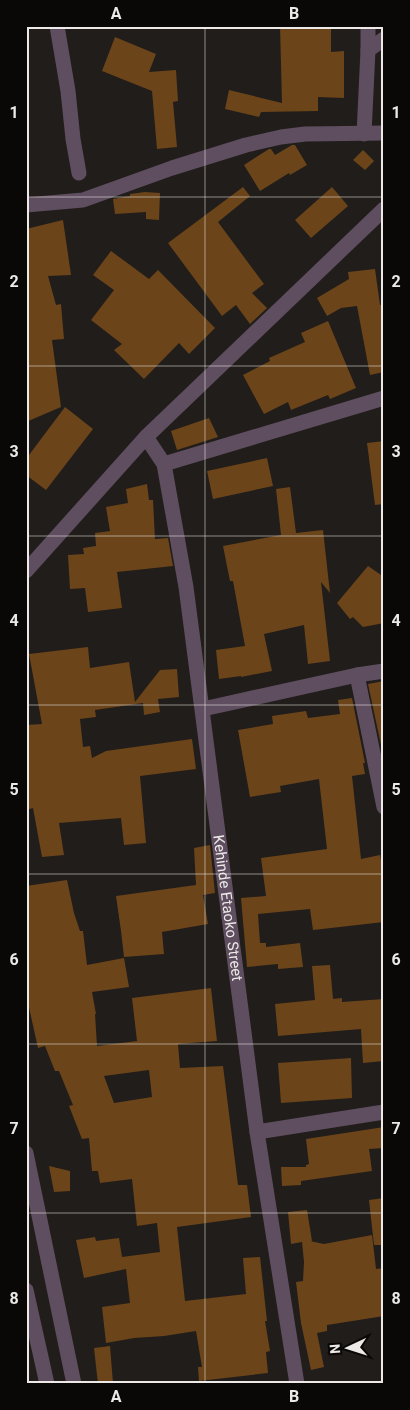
<svg xmlns="http://www.w3.org/2000/svg" width="410" height="1410" font-family="Roboto,sans-serif">
	<style>
		.building { fill: #6b441a; fill-rule: evenodd }
		.lines { fill: none; stroke-linecap: round; stroke-linejoin: round }
		.minor { stroke: #5f4e5f; stroke-width: 15 }
		.grid { fill: none; stroke: #ece9e7; stroke-width: 1; stroke-opacity: 0.55 }
		.labels { text-anchor: middle; dominant-baseline: central; stroke-width: 4; stroke-linejoin: round; paint-order: stroke }
		.street-label { font-size: 15px; fill: #ece9e7; stroke: #090807 }
		.neatline { fill: none; stroke: #ece9e7; stroke-width: 2 }
		.grid-label { font-size: 16px; text-anchor: middle; font-weight: bold; fill: #ece9e7 }
	</style>
	<rect width="100%" height="100%" fill="#211d1a"/>
	<g class="building">
		<path d="M280,26H331V52L344,51V98L318,97V111L261,112L259,117L225,109L229,90L282,103Z"/>
		<path d="M115,37L156,54L149,72L176,70L178,101L173,102L177,147L157,149L152,91L102,71Z"/>
		<path d="M292,145H295L307,165L290,175L289,173L260,191L244,165L269,149H271L275,155Z"/>
		<path d="M363,150L374,161L365,170L353,160Z"/>
		<path d="M243,187L250,196L218,222L264,284L252,293L267,308L250,324L236,305L222,316L168,243Z"/>
		<path d="M332,187L348,206L311,238L295,220Z"/>
		<path d="M145,192L160,193L159,220L146,219V212L115,214L113,199L130,196V194Z"/>
		<path d="M63,220L71,275L48,276L56,305L61,304L64,339L52,340L61,407L26,422V229Z"/>
		<path d="M111,251L149,279L158,270L215,328L189,354L179,343L144,379L114,350L122,344L91,320L114,290L93,275Z"/>
		<path d="M375,269L380,305H384V372L370,375L357,306L341,308L327,316L317,298L349,279L348,272Z"/>
		<path d="M328,321L356,388L330,399L328,395L291,410L288,402L264,414L243,375L270,361L269,358L305,342L301,333Z"/>
		<path d="M65,407L93,429L46,490L26,475V459Z"/>
		<path d="M209,418L218,437L177,450L171,431Z"/>
		<path d="M384,441V504L375,505L367,443Z"/>
		<path d="M267,458L273,486L213,499L207,471Z"/>
		<path d="M147,484L149,500H153L155,539L168,538L173,566L117,572L122,608L88,612L85,588L70,589L68,555L84,554L83,548L96,546L95,533L110,531L106,507L128,503L126,489Z"/>
		<path d="M290,487L296,533L323,530L330,593L321,582L330,661L308,664L304,625L264,634L272,671L241,677V676L219,679L216,650L245,646L233,581H230L223,546L281,535L276,489Z"/>
		<path d="M368,566L384,577V623L363,627L353,617L350,619L337,603Z"/>
		<path d="M88,647L90,668L129,662L135,702L160,670L177,669L179,697L158,699L160,712L144,715L143,703L95,710L96,717L80,719L83,747L90,746L92,758L106,751L192,739L196,769L140,776L146,843L124,845L121,818L59,823L64,855L42,857L33,808L26,810V725L42,724L29,654Z"/>
		<path d="M384,681V759L368,684Z"/>
		<path d="M352,698L365,763H363L365,774L352,776L361,859L380,855L384,876V922L313,930L310,909L258,914L260,943H266V947L300,943L303,967L278,969V964L247,967L241,898L266,896L261,858L327,849L319,779L280,786L281,792L250,797L238,730L273,724L272,716L306,711L308,718L340,714L338,700Z"/>
		<path d="M210,845L215,893L203,895L208,924L162,932L164,954L124,957L121,931L116,896L196,885L194,848Z"/>
		<path d="M67,880L74,913L80,931H83L87,965L124,958L129,987L92,992L96,1014H95L97,1046L137,1041L132,998L211,988L217,1041L178,1044L180,1068L223,1066L238,1185H247L251,1217L177,1227L185,1301L246,1294L243,1258L260,1257L267,1321H265L270,1351L266,1352L268,1373L199,1381L198,1367H202L196,1331L164,1336L134,1338L106,1343L102,1307L130,1303L126,1269L84,1278L76,1240L95,1237L96,1241L119,1238L122,1257L160,1252L157,1223L137,1226L132,1179L100,1183L98,1171H92L89,1138L82,1139L69,1106L73,1105L59,1071H55L45,1046L38,1048L26,994V886ZM149,1070L152,1097L114,1103L104,1076Z"/>
		<path d="M330,965L333,999L342,998V1002L384,999V1061L363,1063L361,1029L278,1036L275,1004L315,1000L312,966Z"/>
		<path d="M351,1058L352,1098L281,1103L278,1063Z"/>
		<path d="M384,1127V1148L369,1149L372,1171L301,1181V1185L282,1186L281,1167H306V1165L309,1164L306,1139Z"/>
		<path d="M49,1166L70,1171V1191L54,1192Z"/>
		<path d="M384,1198V1245H374L369,1200Z"/>
		<path d="M307,1210L312,1241H310L324,1244L372,1235L376,1269L384,1268V1316L327,1325V1331L317,1333L324,1367L311,1370L301,1323L296,1282L303,1281L304,1262L302,1242L291,1244L288,1212Z"/>
		<path d="M110,1346L113,1383L98,1384L94,1348Z"/>
	</g>
	<g class="lines">
		<g class="minor">
			<path d="M57,26L68,91L73,139L79,173"/>
			<path d="M368,50L384,39"/>
			<path d="M364,134L368,50V26"/>
			<path d="M26,205L83,200L172,168L246,145L281,137L305,134L384,133"/>
			<path id="s1" d="M146,437L164,464L186,587L257,1132L297,1384"/>
			<path d="M164,464L384,398"/>
			<path d="M26,571L146,437L384,209"/>
			<path d="M357,675L384,807"/>
			<path d="M203,709L357,675L384,671"/>
			<path d="M257,1132L384,1112"/>
			<path d="M26,1153L74,1384"/>
			<path d="M26,1290L47,1384"/>
		</g>
	</g>
	<path class="grid" d="M205,26V1384M26,197H384M26,366H384M26,536H384M26,705H384M26,874H384M26,1044H384M26,1213H384"/>
	<g class="labels">
		<g class="street-label">
			<text stroke="none"><textPath href="#s1" startOffset="481">Kehinde Etaoko Street</textPath></text>
		</g>
	</g>
	<rect width="410" height="1410" fill="none" stroke="#090807" stroke-width="55"/>
	<g transform="translate(348 1348) rotate(266)" stroke="#090807" stroke-width="4" paint-order="stroke">
	<path d="M0-4L9 19L0 12L-9 19Z" fill="#ece9e7"/>
	<text y="-8" font-size="14" font-weight="bold" text-anchor="middle" fill="#ece9e7">N</text>
	</g>
	<rect x="28" y="28" width="354" height="1354" class="neatline"/>
	<g class="grid-label">
		<text x="116" y="19">A</text>
		<text x="294" y="19">B</text>
		<text x="14" y="118">1</text>
		<text x="396" y="118">1</text>
		<text x="14" y="287">2</text>
		<text x="396" y="287">2</text>
		<text x="14" y="457">3</text>
		<text x="396" y="457">3</text>
		<text x="14" y="626">4</text>
		<text x="396" y="626">4</text>
		<text x="14" y="795">5</text>
		<text x="396" y="795">5</text>
		<text x="14" y="965">6</text>
		<text x="396" y="965">6</text>
		<text x="14" y="1134">7</text>
		<text x="396" y="1134">7</text>
		<text x="14" y="1304">8</text>
		<text x="396" y="1304">8</text>
		<text x="116" y="1402">A</text>
		<text x="294" y="1402">B</text>
	</g>
</svg>
